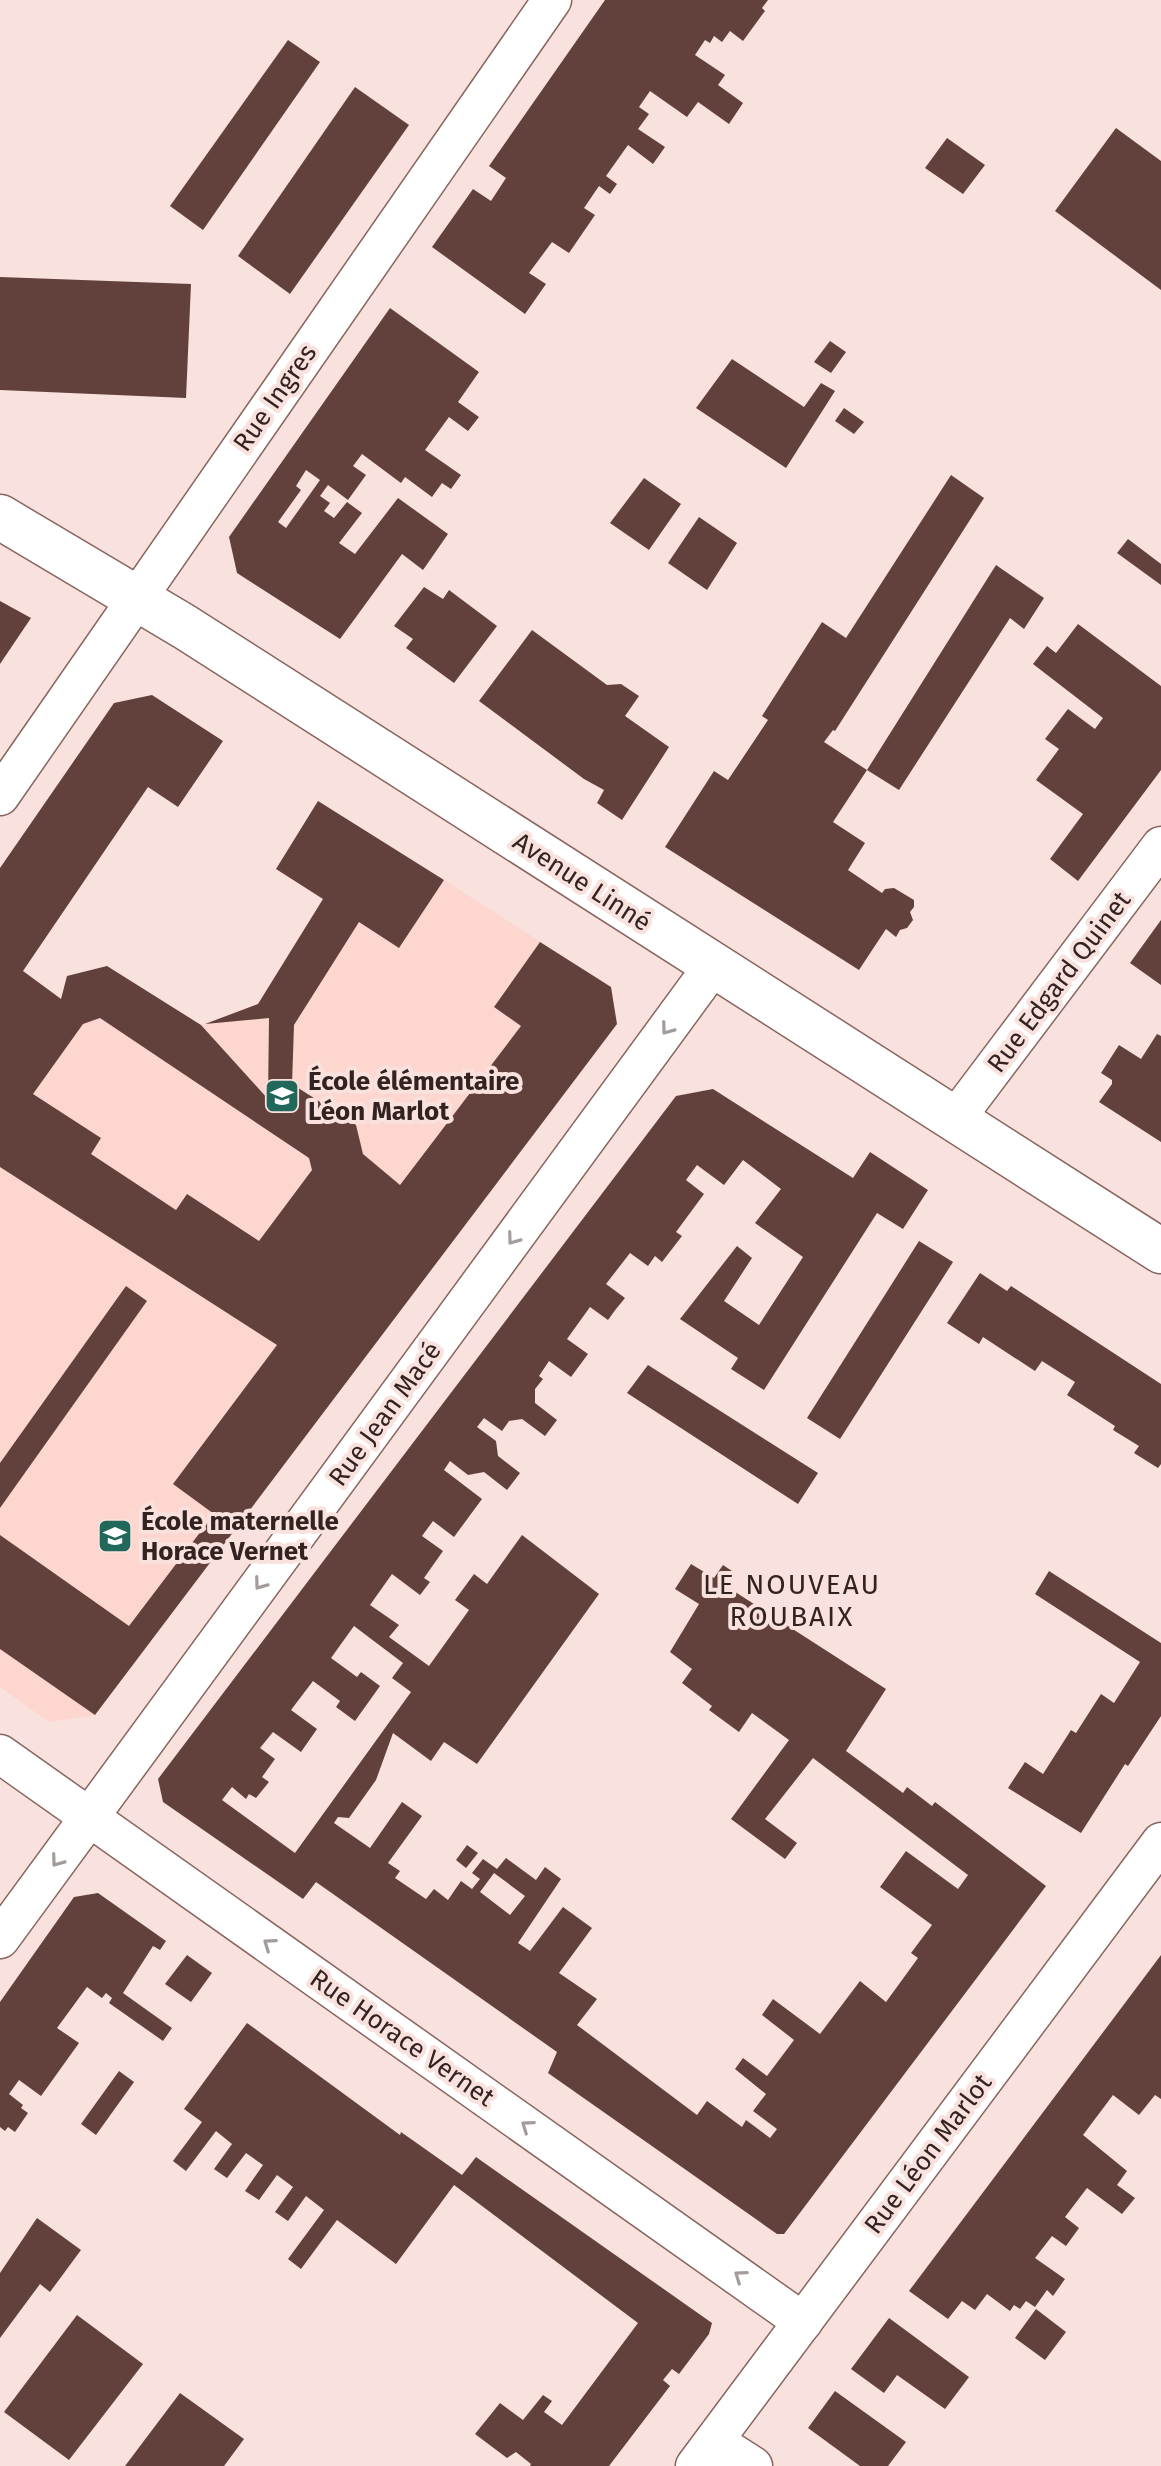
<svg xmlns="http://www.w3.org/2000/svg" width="1161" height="2466" font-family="'Fira Sans',sans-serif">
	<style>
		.built { fill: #fdd6cf }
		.building { fill: #62413c; fill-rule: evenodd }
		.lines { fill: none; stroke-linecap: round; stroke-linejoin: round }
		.minor-casing { stroke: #88655f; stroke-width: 41 }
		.tertiary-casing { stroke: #88655f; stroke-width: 47 }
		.minor { stroke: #fff; stroke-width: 38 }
		.tertiary { stroke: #fff; stroke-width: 44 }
		.oneway { stroke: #a39c9b }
		.labels { text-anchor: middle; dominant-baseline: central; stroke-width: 8; stroke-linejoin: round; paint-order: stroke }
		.street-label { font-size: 26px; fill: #322321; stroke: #f9e1dd }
		.poi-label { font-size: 26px; font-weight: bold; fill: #322321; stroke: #f9e1dd; text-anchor: start }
		.neighbourhood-label { font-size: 28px; letter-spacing: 2px; fill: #322321; stroke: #f9e1dd }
	</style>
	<rect width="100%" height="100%" fill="#f9e1dd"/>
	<path class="built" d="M444,880L611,987L617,1024L95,1715L49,1722L0,1687V955L61,998L201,1025L258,1004L323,899L399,948Z"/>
	<g class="building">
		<path d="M605,0H768L762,8L765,11L743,41L730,31L722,42L714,36L710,43L705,40L695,55L725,75L718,85L743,103L729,124L698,102L687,117L650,91L639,107L649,114L638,129L665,147L653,164L628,145L606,176L617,184L610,194L599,186L584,208L595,215L569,253L552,242L529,273L546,284L525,314L432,247L473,189L491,201L506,178L489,166Z"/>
		<path d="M288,40L320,62L203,230L170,206Z"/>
		<path d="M355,87L409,125L290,294L238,256Z"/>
		<path d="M1116,128L1161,161V290L1055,211Z"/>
		<path d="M947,138L985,165L963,194L925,168Z"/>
		<path d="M0,277L191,284L186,398L0,390Z"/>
		<path d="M390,308L479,372L458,402L479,417L468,431L449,417L425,450L461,475L451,489L442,483L432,497L405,477L401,483L362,454L353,466L366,475L348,500L328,485L320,496L330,503L324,511L334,518L347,502L362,513L339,543L355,554L398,498L448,534L423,570L402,554L340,639L237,573L229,537ZM306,470L320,480L286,528L278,522L301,490L296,486Z"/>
		<path d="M830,341L846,352L831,373L814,362Z"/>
		<path d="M732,359L804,407L821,383L835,391L786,468L696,408Z"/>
		<path d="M844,408L864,422L854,434L835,421Z"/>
		<path d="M951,475L984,498L835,731L833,730L824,742L867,770L833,822L865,843L848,870L882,893L885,889L894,888L914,900V907L910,912L913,920L907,928L900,930L896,937L886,929L859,970L665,847L714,771L728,780L768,720L762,716L822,622L846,638Z"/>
		<path d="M644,478L681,504L649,550L610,523Z"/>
		<path d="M699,517L737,543L707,590L668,563Z"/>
		<path d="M1128,539L1161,564V585L1117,553Z"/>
		<path d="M996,565L1044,598L1024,629L1010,618L899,790L867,770Z"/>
		<path d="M424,587L443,599L449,590L497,626L454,683L406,648L413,639L394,626Z"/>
		<path d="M0,601L31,618L0,664Z"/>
		<path d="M1078,624L1161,686V770L1078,881L1050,859L1083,814L1036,780L1059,749L1045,739L1068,709L1095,729L1103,718L1033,664L1047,646L1056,653Z"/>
		<path d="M532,630L607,685L621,684L639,696L625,716L669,747L622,820L597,803L604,790L584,779L479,701Z"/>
		<path d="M152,695L223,741L178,807L148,787L23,971L61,999L67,976L107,966L201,1025L268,1099L269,1018L205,1024L258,1004L323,899L276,869L318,801L444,880L399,948L359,922L294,1025L292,1084L356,1125L363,1154L400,1185L521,1026L494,1007L540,942L611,987L617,1024L95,1715L0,1649V1535L129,1626L214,1514L173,1484L277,1345L0,1167V868L114,703ZM100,1018L309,1158L312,1170L259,1241L187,1194L176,1210L91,1154L101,1138L33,1094L83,1024Z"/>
		<path d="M1161,920V985L1130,963Z"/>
		<path d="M1157,1034L1161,1036V1142L1099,1102L1112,1084V1080L1101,1073L1119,1045L1141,1059Z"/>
		<path d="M713,1089L853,1178L870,1152L928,1190L903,1229L877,1213L764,1390L731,1369L738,1358L680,1319L737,1246L752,1258L724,1301L759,1325L803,1257L755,1223L781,1189L743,1160L724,1185L697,1165L686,1180L704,1194L676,1232L682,1236L662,1262L655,1256L648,1266L630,1253L606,1284L625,1298L616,1309L608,1320L590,1307L567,1339L588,1354L571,1377L549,1361L539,1376L543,1379L535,1389V1403L557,1420L545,1436L522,1419L509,1421L502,1431L484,1418L477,1427L496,1441L498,1456L520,1473L507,1490L484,1472L468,1475L450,1461L444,1470L482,1499L454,1537L433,1521L422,1536L443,1551L424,1578L430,1582L420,1595L392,1574L370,1605L399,1625L389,1637L429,1666L469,1610L455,1600L474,1574L487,1584L522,1535L599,1594L477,1764L444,1742L431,1761L393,1733L376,1780L349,1818L338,1817L334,1823L370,1848L402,1802L422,1816L388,1863L400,1871L395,1878L426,1899L434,1889L448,1900L461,1881L472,1889L480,1879L472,1873L483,1859L497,1869L506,1858L536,1880L545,1867L561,1879L518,1943L530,1951L563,1907L592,1928L559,1973L597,1999L577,2025L697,2115L707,2101L742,2127L746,2120L770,2138L777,2129L753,2111L766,2094L735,2069L743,2058L767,2076L794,2040L762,2015L773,1999L820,2034L860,1981L886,2002L918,1958L911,1953L932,1925L880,1887L906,1851L958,1889L968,1875L813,1758L765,1819L797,1843L785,1859L731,1819L789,1740L752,1713L739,1732L709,1710L712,1706L682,1683L692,1669L670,1652L699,1604L675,1589L691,1564L714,1578L723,1565L735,1573L726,1586L886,1689L846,1751L903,1793L907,1787L932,1806L935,1802L1046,1886L784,2234H777L548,2073L557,2052L316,1882L303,1899L163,1802L158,1779L676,1096ZM354,1626L403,1663L392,1678L411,1692L295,1853L222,1800L232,1787L246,1799L249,1794L256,1798L269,1782L262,1777L275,1759L260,1748L273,1732L301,1752L317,1729L291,1710L313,1681L340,1701L336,1707L355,1721L380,1686L361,1672L357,1677L331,1658ZM494,1873L525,1896L510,1915L480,1892Z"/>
		<path d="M919,1241L953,1262L840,1439L807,1418Z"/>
		<path d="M980,1273L1007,1291L1011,1286L1161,1384V1464L1158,1468L1134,1453L1139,1446L1113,1430L1115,1426L1067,1395L1075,1382L1042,1361L1035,1371L983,1337L979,1344L947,1323Z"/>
		<path d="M126,1286L147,1301L0,1508V1463Z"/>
		<path d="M648,1365L818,1473L798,1504L627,1393Z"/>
		<path d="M1049,1571L1161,1643V1716L1128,1766L1125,1764L1081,1833L1008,1788L1025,1762L1043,1774L1071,1730L1076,1733L1101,1694L1114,1703L1140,1662L1035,1594Z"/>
		<path d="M467,1845L478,1853L466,1868L456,1860Z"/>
		<path d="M98,1893L166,1941L160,1950L153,1946L123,1993L172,2028L163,2041L109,2003L112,1998L106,1993L102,1998L87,1987L57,2028L79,2043L41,2096L19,2080L9,2094L23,2105L21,2108L28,2113L15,2132L8,2127L5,2131L0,2127V2002L74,1897Z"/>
		<path d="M187,1955L212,1973L191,2002L165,1984Z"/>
		<path d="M1161,1955V2099L1155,2095L1139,2115L1113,2095L1083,2135L1127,2171L1117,2185L1135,2198L1122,2214L1087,2188L1065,2217L1079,2228L1066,2246L1052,2236L1035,2258L1065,2279L1053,2296L1047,2290L1035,2307L1026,2301L1020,2309L1014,2305L1010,2311L987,2294L975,2310L962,2301L948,2319L909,2291Z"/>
		<path d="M247,2023L400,2135L401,2132L462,2175L476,2157L712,2323L709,2334L679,2374L672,2369L663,2380L670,2386L609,2466H530L531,2464L516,2452L507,2458L475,2434L500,2403L523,2420L543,2395L552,2401L544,2412L562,2425L638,2323L454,2185L396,2264L337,2220L301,2269L288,2259L324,2210L306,2196L288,2221L275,2212L293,2187L277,2175L259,2200L245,2191L263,2165L246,2153L227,2178L214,2169L232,2144L216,2131L186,2171L173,2161L202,2122L184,2109Z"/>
		<path d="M119,2071L134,2082L96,2135L81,2124Z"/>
		<path d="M37,2218L81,2250L50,2292L40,2284L0,2338V2273Z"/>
		<path d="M1036,2309L1066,2332L1045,2360L1015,2338Z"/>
		<path d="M77,2315L143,2364L69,2460L4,2412Z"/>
		<path d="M889,2318L969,2377L945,2409L897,2375L884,2393L851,2369Z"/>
		<path d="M835,2391L906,2442L888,2466H860L808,2428Z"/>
		<path d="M180,2393L244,2439L224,2466H125Z"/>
	</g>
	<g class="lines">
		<g class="minor-casing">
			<g id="minor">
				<path d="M0,796L552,0"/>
				<path d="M956,1118L1161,846"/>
				<path d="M0,1754L803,2322"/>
				<path d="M0,1939L713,966"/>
				<path d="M714,2441L753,2466"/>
				<path d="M695,2466L1161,1842"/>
			</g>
		</g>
		<g class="tertiary-casing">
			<path id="tertiary" d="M0,517L185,627L1161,1251"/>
		</g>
		<use href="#minor" class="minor"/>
		<use href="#tertiary" class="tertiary"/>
	</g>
	<defs><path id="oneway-chevron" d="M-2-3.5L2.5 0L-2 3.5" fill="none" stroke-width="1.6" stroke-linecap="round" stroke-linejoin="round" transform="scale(2)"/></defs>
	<g class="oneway">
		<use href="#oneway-chevron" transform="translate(667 1029) rotate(126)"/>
		<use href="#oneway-chevron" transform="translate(513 1239) rotate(126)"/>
		<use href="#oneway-chevron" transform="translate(260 1584) rotate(126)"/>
		<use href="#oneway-chevron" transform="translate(57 1861) rotate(126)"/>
		<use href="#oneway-chevron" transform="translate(269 1944) rotate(-145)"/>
		<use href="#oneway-chevron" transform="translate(527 2126) rotate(-145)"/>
		<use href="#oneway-chevron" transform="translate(740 2276) rotate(-145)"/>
	</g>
	<defs>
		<g id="school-square" transform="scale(1.8)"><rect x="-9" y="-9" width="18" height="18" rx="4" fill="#21685b" stroke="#f9e1dd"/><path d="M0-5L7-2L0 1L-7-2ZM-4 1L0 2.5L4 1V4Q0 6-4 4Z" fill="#fff"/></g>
	</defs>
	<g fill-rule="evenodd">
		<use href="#school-square" x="282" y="1096"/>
		<use href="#school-square" x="115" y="1536"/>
	</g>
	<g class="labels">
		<g class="street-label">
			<text transform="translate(275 398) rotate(-55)">Rue Ingres</text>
			<text transform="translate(582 882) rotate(33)">Avenue Linné</text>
			<text transform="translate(1059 982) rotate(-53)">Rue Edgard Quinet</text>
			<text transform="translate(385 1414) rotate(-54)">Rue Jean Macé</text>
			<text transform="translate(402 2038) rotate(35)">Rue Horace Vernet</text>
			<text transform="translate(928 2154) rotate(-53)">Rue Léon Marlot</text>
		</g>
		<g class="poi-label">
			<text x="308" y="1081">École élémentaire<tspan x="308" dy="30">Léon Marlot</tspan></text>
			<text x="141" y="1521">École maternelle<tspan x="141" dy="30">Horace Vernet</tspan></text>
		</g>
		<g class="neighbourhood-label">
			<text x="792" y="1584">LE NOUVEAU<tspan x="792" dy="32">ROUBAIX</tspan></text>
		</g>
	</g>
</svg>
